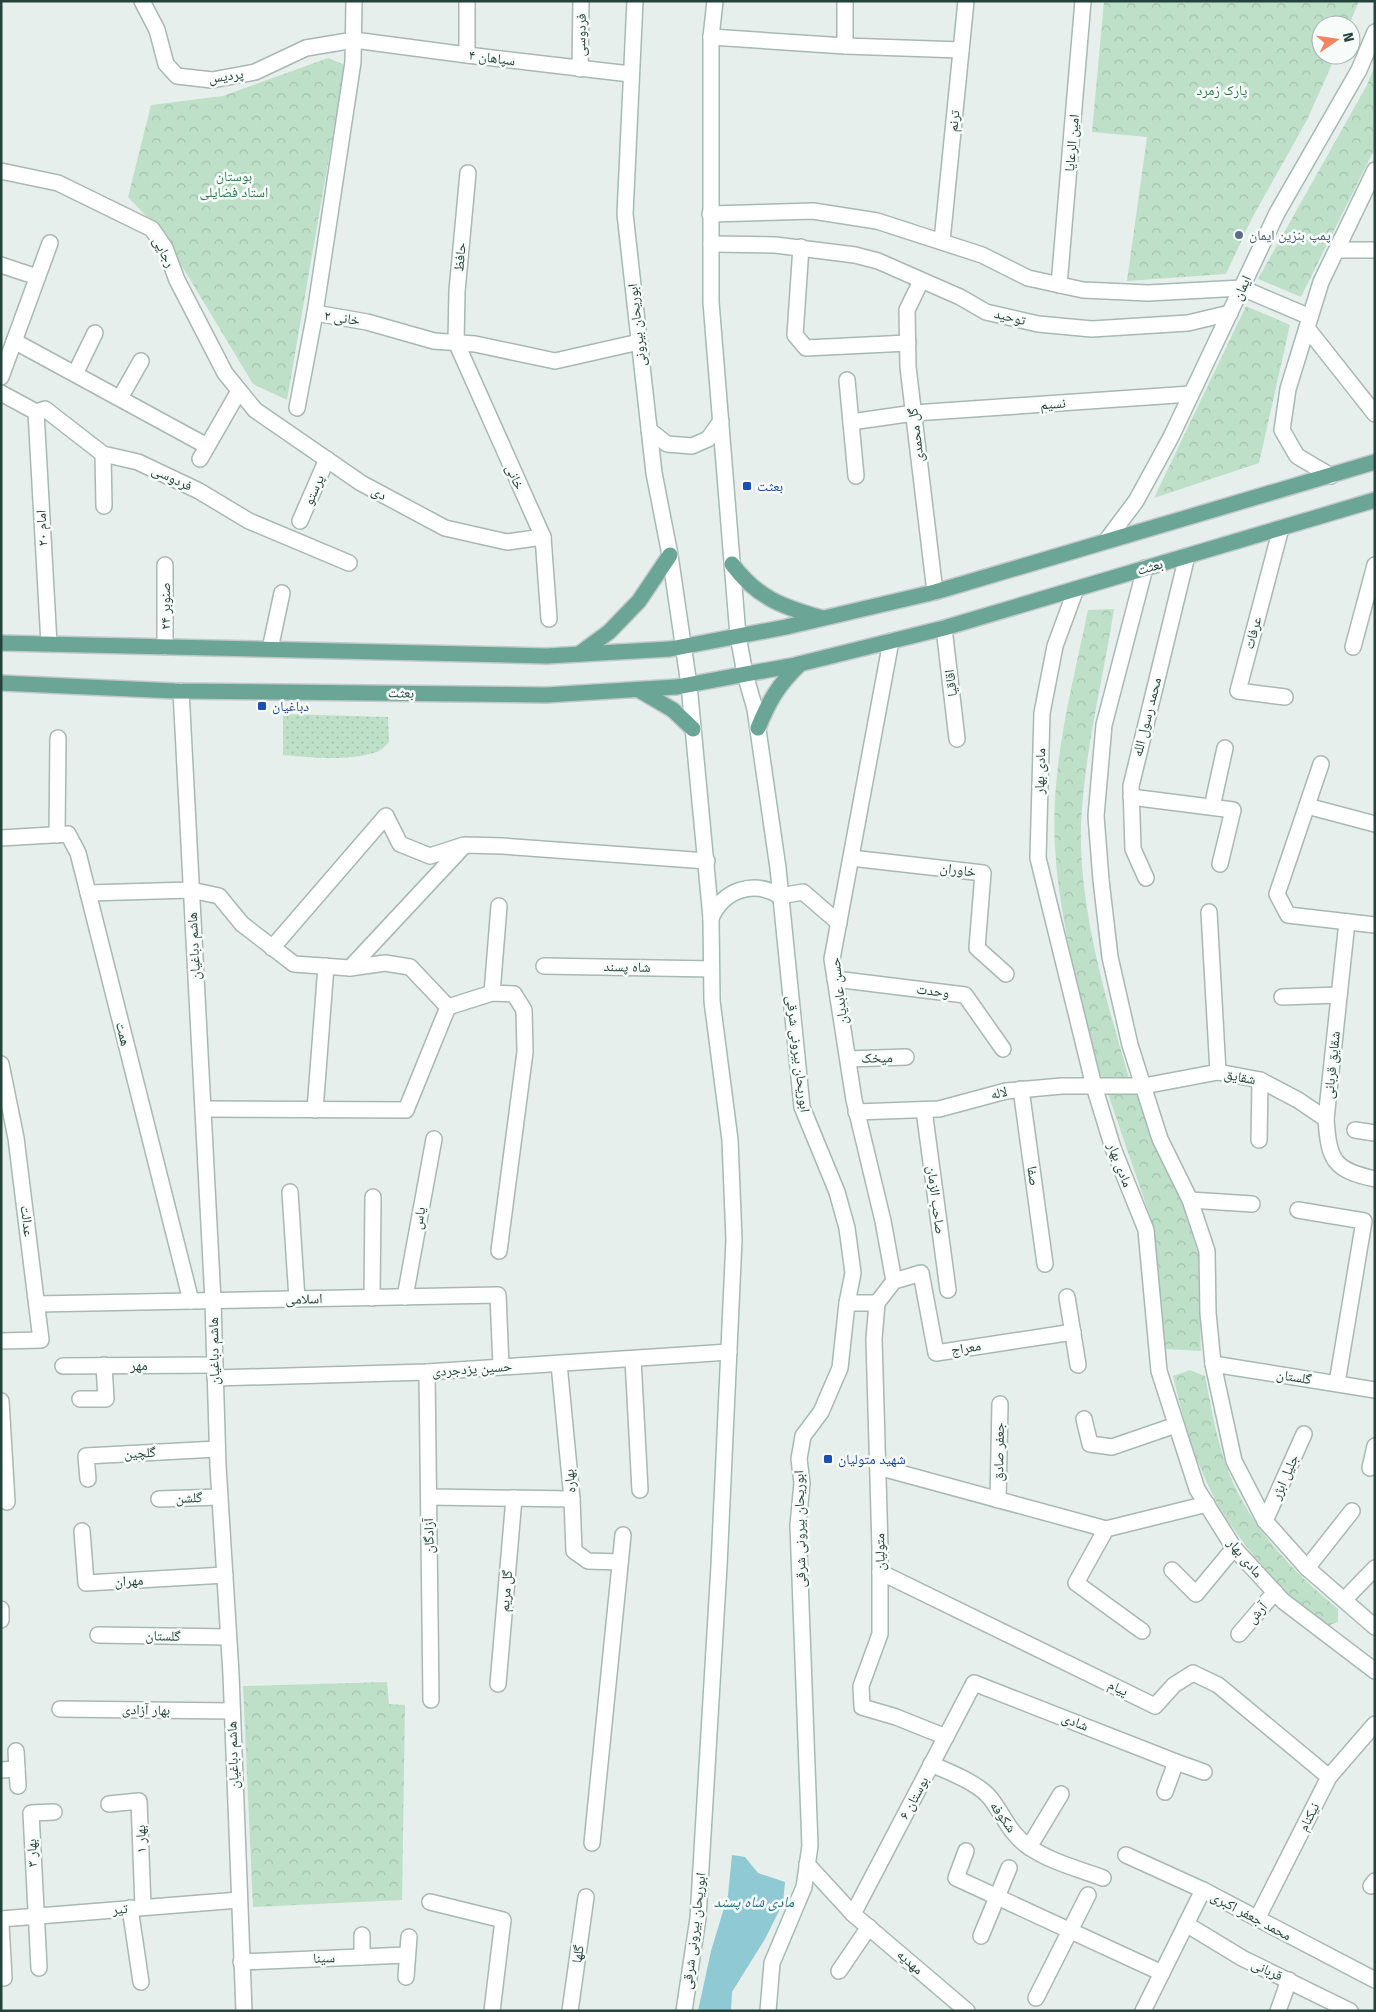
<svg xmlns="http://www.w3.org/2000/svg" width="1376" height="2012" font-family="'Fira Sans','Noto Naskh Arabic',sans-serif">
	<style>
		.grass { fill: url(#grass-dots) }
		.forest { fill: url(#forest-crowns) }
		.water { fill: #8ec9d4 }
		.lines { fill: none; stroke-linecap: round; stroke-linejoin: round }
		.minor-casing { stroke: #a8b8b2; stroke-width: 18 }
		.tertiary-casing { stroke: #a8b8b2; stroke-width: 18 }
		.secondary-casing { stroke: #a4bbb3; stroke-width: 18 }
		.primary-casing { stroke: #c2cac8; stroke-width: 18 }
		.minor { stroke: #fff; stroke-width: 15 }
		.tertiary { stroke: #fff; stroke-width: 15 }
		.secondary { stroke: #fff; stroke-width: 15 }
		.primary { stroke: #6aa596; stroke-width: 15 }
		.service-dot { fill: #5c6f8a; stroke: #f7fbf9; stroke-width: 2 }
		.transit-dot { fill: #1a4fb4; stroke: #f7fbf9; stroke-width: 2 }
		.labels { text-anchor: middle; dominant-baseline: central; stroke-width: 5; stroke-linejoin: round; paint-order: stroke }
		.street-label { font-size: 14px; fill: #24423a; stroke: #f7fbf9 }
		.park-label { font-size: 14px; fill: #2d7a4b; stroke: #f7fbf9 }
		.service-label { font-size: 14px; fill: #4e5e75; stroke: #f7fbf9; text-anchor: start }
		.transit-label { font-size: 14px; fill: #164399; stroke: #f7fbf9; text-anchor: start }
		.water-label { font-size: 15px; font-style: italic; fill: #1c6f80; stroke: #f7fbf9 }
	</style>
	<defs>
		<pattern id="grass-dots" width="8" height="8" patternUnits="userSpaceOnUse" patternTransform="scale(1.25)"><rect width="8" height="8" fill="#bfe0c8"/><path d="M2 2h.1M6 6h.1" fill="none" stroke="#a4c1ad" stroke-width="1.8" stroke-linecap="round"/></pattern>
		<pattern id="forest-crowns" width="20" height="18" patternUnits="userSpaceOnUse" patternTransform="scale(1.25)"><rect width="20" height="18" fill="#bfe0c8"/><path d="M2 6a3 3 0 1 1 6 0M12 15a3 3 0 1 1 6 0" fill="none" stroke="#a4c1ad"/></pattern>
	</defs>
	<rect width="100%" height="100%" fill="#e6efeb"/>
	<path class="grass" d="M283,714L388,717L389,742C386,745 382,750 377,752C348,761 313,758 283,755Z"/>
	<g class="forest">
		<path d="M1104,1H1359L1349,25H1321V55H1336L1307,120L1251,220L1226,274L1127,281L1147,137L1092,132Z"/>
		<path d="M328,58L345,65L287,400L253,384L185,271L148,218L128,197L151,105L223,96Z"/>
		<path d="M1375,65V148L1301,297L1258,279L1367,85Z"/>
		<path d="M1246,306L1290,325L1259,463L1154,498Z"/>
		<path d="M1114,609C1103,681 1084,752 1081,826C1079,909 1106,999 1129,1078H1101C1083,1002 1059,925 1055,847C1050,767 1072,688 1088,610Z"/>
		<path d="M1138,1092L1152,1141L1182,1203L1198,1253L1201,1351L1165,1349L1153,1225L1108,1094Z"/>
		<path d="M1190,1370L1205,1376C1211,1406 1216,1437 1226,1465C1247,1524 1291,1570 1338,1609V1622L1319,1629C1292,1596 1259,1566 1235,1531C1202,1486 1185,1429 1173,1376Z"/>
		<path d="M387,1682L389,1704L405,1705L402,1900L253,1907L243,1686Z"/>
	</g>
	<path class="water" d="M732,1855L745,1857L758,1873L785,1882L783,1903L765,1939L732,1992L731,2011H698L711,1951L728,1895Z"/>
	<g class="lines">
		<g class="minor-casing">
			<g id="minor">
				<path d="M142,1L157,30L166,64L177,76L212,80L255,72L306,48L354,40L467,55L630,74"/>
				<path d="M354,1L353,62L315,313L367,322L434,341L475,344L555,361L639,342"/>
				<path d="M711,37L845,46L961,50"/>
				<path d="M845,46V1"/>
				<path d="M467,55V1"/>
				<path d="M580,69L581,1"/>
				<path d="M1,171L58,183L152,229L165,248L177,280L225,373L255,410L361,483L445,528L507,542L543,537"/>
				<path d="M468,173L457,291L456,342L543,537L549,619"/>
				<path d="M710,214L813,211L877,221L982,255L1028,278L1083,290L1148,293L1242,288"/>
				<path d="M942,241L966,1"/>
				<path d="M711,244L775,245L855,255L878,261L960,297L986,312L1038,324L1092,329L1188,323L1230,313"/>
				<path d="M801,247L795,335L806,348L908,343"/>
				<path d="M1337,250H1375"/>
				<path d="M1,265L37,277"/>
				<path d="M921,281L907,310L908,367L935,592"/>
				<path d="M1059,285L1083,1"/>
				<path d="M1307,328L1375,414"/>
				<path d="M14,341L207,446"/>
				<path d="M75,374L95,333"/>
				<path d="M1,377L50,243"/>
				<path d="M847,380L856,476"/>
				<path d="M1,393L36,412L45,409L103,454L138,462L199,491L249,521L349,563"/>
				<path d="M120,398L141,361"/>
				<path d="M297,408L315,313"/>
				<path d="M36,412L49,644"/>
				<path d="M851,422L914,413L1191,394"/>
				<path d="M103,454L104,506"/>
				<path d="M200,459L239,391"/>
				<path d="M300,521L327,459"/>
				<path d="M1281,528L1238,691L1285,697"/>
				<path d="M944,628L957,739"/>
				<path d="M891,641L832,959L854,1100L883,1221L894,1281"/>
				<path d="M165,647V565"/>
				<path d="M1353,647L1375,565"/>
				<path d="M270,649L282,593"/>
				<path d="M1321,764L1277,894L1288,915L1375,925"/>
				<path d="M1131,797L1233,810L1220,864"/>
				<path d="M1307,806L1375,824"/>
				<path d="M1212,807L1225,748"/>
				<path d="M57,835L58,738"/>
				<path d="M1,838L68,834L78,853L191,1301"/>
				<path d="M851,858L983,873L977,948L1006,974"/>
				<path d="M1146,878L1133,849L1131,786L1187,556"/>
				<path d="M88,893L191,890L219,896L242,924L294,964L350,968L385,963L410,967L448,1007L492,993L514,994L524,1010L525,1052L499,1251"/>
				<path d="M780,896L803,892L839,923"/>
				<path d="M1209,912L1218,1072"/>
				<path d="M1347,922L1326,1119C1329,1160 1333,1170 1375,1179"/>
				<path d="M272,948L386,816L400,844L430,856L464,845L502,846L707,861"/>
				<path d="M544,966L711,969"/>
				<path d="M350,968L463,847"/>
				<path d="M835,979L965,995L1003,1049"/>
				<path d="M492,993L499,906"/>
				<path d="M1282,997L1339,995"/>
				<path d="M848,1059L906,1057"/>
				<path d="M1,1064L16,1138L41,1340L1,1341"/>
				<path d="M1021,1089L1045,1264"/>
				<path d="M203,1109L406,1110L448,1007"/>
				<path d="M315,1110L326,966"/>
				<path d="M924,1110L948,1290"/>
				<path d="M856,1112L939,1109L1006,1091L1062,1086H1144L1218,1072L1260,1080L1298,1100L1326,1119"/>
				<path d="M1355,1130L1375,1133"/>
				<path d="M1259,1140L1260,1080"/>
				<path d="M290,1192L297,1299"/>
				<path d="M1190,1200L1252,1204"/>
				<path d="M1298,1210L1364,1221L1337,1383"/>
				<path d="M405,1297L434,1139"/>
				<path d="M1067,1297L1078,1365"/>
				<path d="M372,1298L373,1197"/>
				<path d="M847,1303H877"/>
				<path d="M877,1303L874,1339L880,1548V1634L861,1686L862,1707L896,1717L946,1737"/>
				<path d="M877,1303L894,1281L921,1273L936,1353L1073,1332"/>
				<path d="M37,1304L498,1295L501,1367"/>
				<path d="M633,1359L640,1490"/>
				<path d="M559,1364L572,1499L574,1551L588,1561L620,1562"/>
				<path d="M1213,1364L1375,1390"/>
				<path d="M63,1366L215,1365"/>
				<path d="M427,1372L431,1700"/>
				<path d="M215,1378L427,1372L729,1352"/>
				<path d="M80,1399H106L104,1365"/>
				<path d="M1,1401L7,1502"/>
				<path d="M1084,1419L1090,1444L1112,1447L1176,1425"/>
				<path d="M878,1467L1106,1529"/>
				<path d="M1370,1468L1375,1446"/>
				<path d="M88,1479L86,1456L217,1449"/>
				<path d="M429,1497L572,1499"/>
				<path d="M159,1499L220,1497"/>
				<path d="M998,1500L1000,1404"/>
				<path d="M1265,1521L1304,1434"/>
				<path d="M82,1531L86,1583L225,1575"/>
				<path d="M1307,1568L1352,1511"/>
				<path d="M1172,1570L1196,1594L1234,1548"/>
				<path d="M880,1572L1155,1706L1174,1685L1193,1673L1218,1685L1329,1777"/>
				<path d="M1344,1600L1375,1568"/>
				<path d="M1,1609V1620"/>
				<path d="M1142,1631L1076,1583L1106,1529L1207,1504"/>
				<path d="M1239,1634L1275,1592"/>
				<path d="M98,1635L228,1637"/>
				<path d="M498,1684L514,1498"/>
				<path d="M60,1709L232,1711"/>
				<path d="M16,1751L18,1786"/>
				<path d="M931,1764C949,1772 979,1783 991,1799C1004,1816 1010,1834 1029,1847C1051,1862 1079,1869 1103,1878"/>
				<path d="M1,1770L17,1769"/>
				<path d="M1165,1792L1176,1762L1204,1772"/>
				<path d="M109,1804L139,1801L143,1907"/>
				<path d="M592,1843L623,1535"/>
				<path d="M1029,1847L1061,1794"/>
				<path d="M966,1851L956,1878L1162,1973"/>
				<path d="M1126,1855L1203,1890L1375,1980"/>
				<path d="M1371,1886L1375,1881"/>
				<path d="M430,1902L503,1920L492,2011"/>
				<path d="M130,1908L141,1982"/>
				<path d="M1,1919L239,1900"/>
				<path d="M1257,1919L1329,1777L1375,1724"/>
				<path d="M1,1924L4,1978"/>
				<path d="M1186,1924L1242,1958L1350,2011"/>
				<path d="M981,1936L1009,1868"/>
				<path d="M362,1957V1935"/>
				<path d="M241,1962L407,1955"/>
				<path d="M39,1968L31,1813L54,1812"/>
				<path d="M839,1971L869,1927"/>
				<path d="M406,1977L409,1937"/>
				<path d="M1036,1998L1088,1895"/>
				<path d="M570,2011L586,1897"/>
				<path d="M967,2011L853,1914L974,1683L1176,1762"/>
				<path d="M1143,2011L1203,1890"/>
				<path d="M1278,2011L1289,1980"/>
			</g>
		</g>
		<g class="tertiary-casing">
			<g id="tertiary">
				<path d="M1145,568L1104,725L1096,816L1101,880L1110,957L1130,1045L1160,1139L1190,1200L1207,1251L1208,1313L1213,1364L1234,1461L1265,1521L1307,1568L1375,1627"/>
				<path d="M1076,589L1055,646L1042,713L1038,858L1094,1086L1113,1148L1146,1230L1159,1371L1197,1489L1234,1548L1283,1601L1375,1671"/>
				<path d="M181,691L213,1301L218,1466L231,1674L244,2011"/>
				<path d="M807,1864L853,1914"/>
			</g>
		</g>
		<g class="secondary-casing">
			<g id="secondary">
				<path d="M635,1L625,214L654,473L670,555L689,685L711,918L712,1001L730,1140L734,1240L719,1566L698,1918L684,2011"/>
				<path d="M715,1L711,37V302L738,636L745,674L755,709L778,868L802,1107L837,1192L847,1228L853,1273L847,1303L840,1368L821,1412L803,1436L799,1459L802,1483L798,1525L810,1846L804,1887L772,1963L768,2011"/>
				<path d="M1242,288L1310,317"/>
				<path d="M649,430L667,444L692,446L708,439L721,421"/>
				<path d="M1331,476L1297,456L1282,430L1288,389L1321,282L1375,170"/>
				<path d="M1106,541L1136,501L1171,437L1277,213L1359,70L1375,32"/>
				<path d="M711,918C724,889 754,880 780,896"/>
			</g>
		</g>
		<g class="primary-casing">
			<g id="primary">
				<path d="M732,564C757,598 783,607 822,618"/>
				<path d="M1,643L547,656L670,649L786,627L935,592L1375,462"/>
				<path d="M579,654L609,632L639,601L670,555"/>
				<path d="M1,683L175,691L546,695L676,687L795,665L944,628L1375,500"/>
				<path d="M639,690L673,710L693,729"/>
				<path d="M758,728C769,701 778,685 800,664"/>
			</g>
		</g>
		<use href="#minor" class="minor"/>
		<use href="#tertiary" class="tertiary"/>
		<use href="#secondary" class="secondary"/>
		<use href="#primary" class="primary"/>
	</g>
	<circle class="service-dot" cx="1239" cy="235" r="5"/>
	<g class="transit-dot">
		<rect x="742" y="481" width="10" height="10" rx="2.5"/>
		<rect x="257" y="701" width="10" height="10" rx="2.5"/>
		<rect x="823" y="1454" width="10" height="10" rx="2.5"/>
	</g>
	<g class="labels">
		<g class="street-label">
			<text transform="translate(581 35) rotate(-89)">فردوسی</text>
			<text transform="translate(492 58) rotate(7)">سپاهان ۴</text>
			<text transform="translate(226 76) rotate(-8)">پردیس</text>
			<text transform="translate(954 121) rotate(-84)">ترنم</text>
			<text transform="translate(1072 143) rotate(-85)">امین الرعایا</text>
			<text transform="translate(164 252) rotate(63)">رجایی</text>
			<text transform="translate(460 257) rotate(-85)">حافظ</text>
			<text transform="translate(1242 288) rotate(-65)">ایمان</text>
			<text transform="translate(1010 317) rotate(14)">توحید</text>
			<text transform="translate(342 318) rotate(9)">خانی ۲</text>
			<text transform="translate(637 325) rotate(-96)">ابوریحان بیرونی</text>
			<text transform="translate(1053 404) rotate(-4)">نسیم</text>
			<text transform="translate(916 435) rotate(-97)">گل محمدی</text>
			<text transform="translate(515 477) rotate(66)">خانی</text>
			<text transform="translate(172 478) rotate(25)">فردوسی</text>
			<text transform="translate(314 490) rotate(-67)">پرستو</text>
			<text transform="translate(379 493) rotate(28)">دی</text>
			<text transform="translate(42 528) rotate(-93)">امام ۲۰</text>
			<text transform="translate(1150 567) rotate(-16)">بعثت</text>
			<text transform="translate(165 606) rotate(-90)">صنوبر ۲۴</text>
			<text transform="translate(1253 633) rotate(-75)">عرفات</text>
			<text transform="translate(951 683) rotate(-97)">اقاقیا</text>
			<text transform="translate(401 693) rotate(1)">بعثت</text>
			<text transform="translate(1147 717) rotate(-76)">محمد رسول الله</text>
			<text transform="translate(1040 771) rotate(-88)">مادی بهار</text>
			<text transform="translate(958 870) rotate(7)">خاوران</text>
			<text transform="translate(194 946) rotate(-93)">هاشم دباغیان</text>
			<text transform="translate(627 967) rotate(1)">شاه پسند</text>
			<text transform="translate(839 991) rotate(-97)">حسن عابدیان</text>
			<text transform="translate(933 991) rotate(7)">وحدت</text>
			<text transform="translate(123 1034) rotate(76)">همت</text>
			<text transform="translate(798 1054) rotate(83)">ابوریحان بیرونی شرقی</text>
			<text transform="translate(877 1058) rotate(-1)">میخک</text>
			<text transform="translate(1332 1065) rotate(-84)">شقایق قربانی</text>
			<text transform="translate(1240 1077) rotate(11)">شقایق</text>
			<text transform="translate(999 1093) rotate(-12)">لاله</text>
			<text transform="translate(1120 1165) rotate(69)">مادی بهار</text>
			<text transform="translate(1033 1176) rotate(82)">صفا</text>
			<text transform="translate(936 1200) rotate(83)">صاحب الزمان</text>
			<text transform="translate(419 1218) rotate(-80)">یاس</text>
			<text transform="translate(27 1221) rotate(83)">عدالت</text>
			<text transform="translate(304 1299) rotate(-1)">اسلامی</text>
			<text transform="translate(966 1348) rotate(-9)">معراج</text>
			<text transform="translate(214 1351) rotate(-91)">هاشم دباغیان</text>
			<text x="139" y="1365">مهر</text>
			<text transform="translate(472 1369) rotate(-4)">حسین یزدجردی</text>
			<text transform="translate(1294 1377) rotate(9)">گلستان</text>
			<text transform="translate(999 1452) rotate(-89)">جعفر صادق</text>
			<text transform="translate(140 1453) rotate(-3)">گلچین</text>
			<text transform="translate(1285 1477) rotate(-66)">جلیل ابژر</text>
			<text transform="translate(570 1481) rotate(-95)">بهاره</text>
			<text transform="translate(189 1498) rotate(-2)">گلشن</text>
			<text transform="translate(800 1529) rotate(-91)">ابوریحان بیرونی شرقی</text>
			<text transform="translate(429 1536) rotate(-91)">آزادگان</text>
			<text transform="translate(880 1552) rotate(-91)">متولیان</text>
			<text transform="translate(1245 1558) rotate(50)">مادی بهار</text>
			<text transform="translate(129 1581) rotate(-3)">مهران</text>
			<text transform="translate(506 1591) rotate(-85)">گل مریم</text>
			<text transform="translate(1257 1613) rotate(-49)">آرش</text>
			<text transform="translate(163 1636) rotate(1)">گلستان</text>
			<text transform="translate(1118 1688) rotate(25)">پیام</text>
			<text transform="translate(146 1710) rotate(1)">بهار آزادی</text>
			<text transform="translate(1075 1722) rotate(21)">شادی</text>
			<text transform="translate(233 1755) rotate(-92)">هاشم دباغیان</text>
			<text transform="translate(914 1798) rotate(-62)">بوستان ۶</text>
			<text transform="translate(1003 1817) rotate(55)">شکوفه</text>
			<text transform="translate(1309 1817) rotate(-63)">نیکنام</text>
			<text transform="translate(141 1839) rotate(-92)">بهار ۱</text>
			<text transform="translate(32 1853) rotate(-92)">بهار ۳</text>
			<text transform="translate(120 1909) rotate(-5)">تیر</text>
			<text transform="translate(1251 1916) rotate(28)">محمد جعفر اکبری</text>
			<text transform="translate(694 1931) rotate(-83)">ابوریحان بیرونی شرقی</text>
			<text transform="translate(578 1954) rotate(-82)">گلها</text>
			<text transform="translate(324 1958) rotate(-2)">سینا</text>
			<text transform="translate(910 1962) rotate(41)">مهدیه</text>
			<text transform="translate(1267 1970) rotate(25)">قربانی</text>
		</g>
		<g class="park-label">
			<text x="1222" y="90">پارک زمرد</text>
			<text x="234" y="176">بوستان<tspan x="234" dy="16">استاد فضایلی</tspan></text>
		</g>
		<g class="service-label">
			<text x="1249" y="235">پمپ بنزین ایمان</text>
		</g>
		<g class="transit-label">
			<text x="757" y="486">بعثت</text>
			<text x="272" y="706">دباغیان</text>
			<text x="838" y="1459">شهید متولیان</text>
		</g>
		<g class="water-label">
			<text x="754" y="1902">مادی شاه پسند</text>
		</g>
	</g>
	<rect width="1376" height="2012" fill="none" stroke="#24423a" stroke-width="5"/>
	<g transform="translate(1336 40) rotate(77)"><circle r="24" fill="#f7fbf9" stroke="#a3b1ad"/>
	<path d="M0-4L9 19L0 12L-9 19Z" fill="#f4845f"/>
	<text y="-8" font-size="14" font-weight="bold" text-anchor="middle" fill="#24423a">N</text>
	</g>
</svg>
